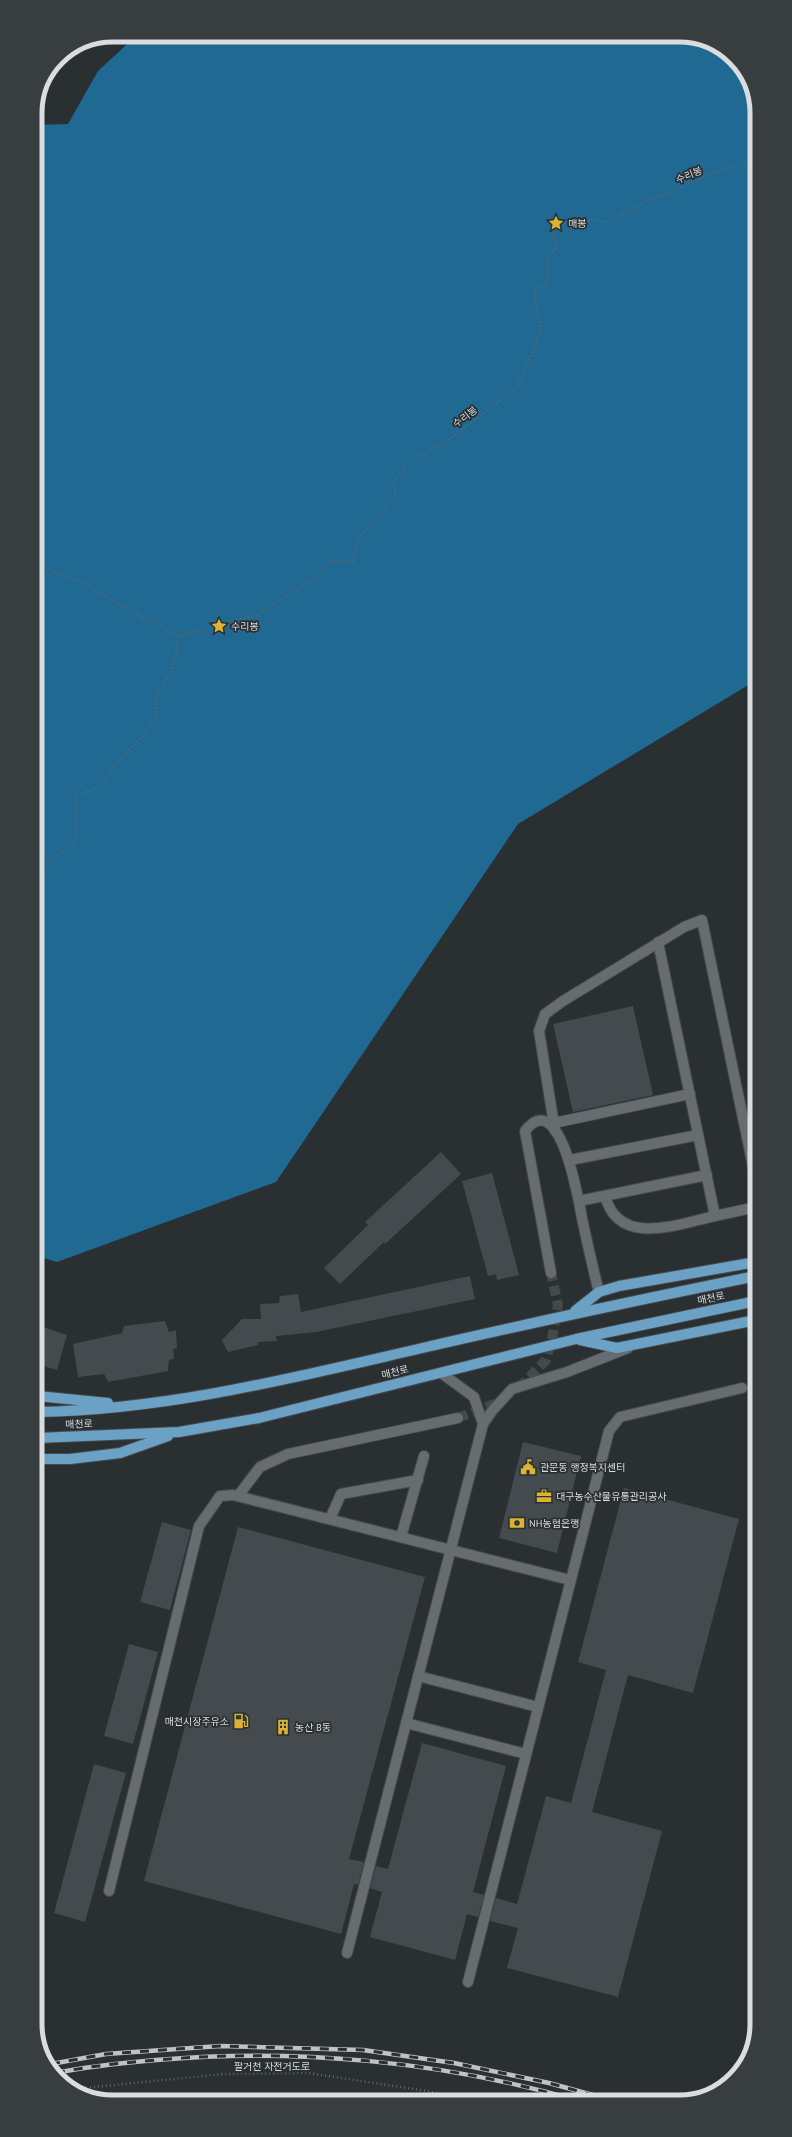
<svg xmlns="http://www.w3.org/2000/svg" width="792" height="2137" font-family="'PT Sans','Noto Sans KR',sans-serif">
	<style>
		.forest { fill: #206992 }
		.building { fill: #454a4e }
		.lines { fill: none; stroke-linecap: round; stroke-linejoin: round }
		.minor-tunnel { stroke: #44494c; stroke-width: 10; stroke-dasharray: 10 5; stroke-linecap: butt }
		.minor-casing { stroke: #464a4d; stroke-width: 12 }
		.major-casing { stroke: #464a4d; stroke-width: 12 }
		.path { stroke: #63676a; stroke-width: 2.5; stroke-dasharray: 1 3; stroke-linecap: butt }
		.minor { stroke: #666c70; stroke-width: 10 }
		.major { stroke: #6aa1c5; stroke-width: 10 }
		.rail-casing { stroke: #bfc3c6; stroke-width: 4.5 }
		.rail { stroke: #2a2f32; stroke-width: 3; stroke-dasharray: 9; stroke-linecap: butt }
		.labels { text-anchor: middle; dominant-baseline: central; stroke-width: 3.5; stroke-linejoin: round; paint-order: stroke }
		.street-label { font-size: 10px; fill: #d9dddf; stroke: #2a2f32 }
		.poi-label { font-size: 10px; fill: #d9dddf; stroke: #2a2f32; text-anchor: start }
		.rim { fill: none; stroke: #d9dddf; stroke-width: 5 }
	</style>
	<rect width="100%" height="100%" fill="#2a2f32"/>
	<path class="forest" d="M137,35H685L727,51L754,92L755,681L518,824L276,1182L57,1262L37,1256L35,125L68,124L98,71Z"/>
	<g class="building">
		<path d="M633,1006L653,1095L573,1112L553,1024Z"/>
		<path d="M441,1152L461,1174L385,1244L384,1242L340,1284L324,1268L368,1225L365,1222Z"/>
		<path d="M492,1173L519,1275L497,1280L496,1274L488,1276L462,1181Z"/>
		<path d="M470,1276L475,1299L316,1332L276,1336L277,1341L258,1342V1345L228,1352L222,1340L242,1319H261L260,1304L279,1303L280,1296L298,1294L301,1312Z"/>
		<path d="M165,1321L169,1332L176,1330L177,1348L173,1349L174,1359L169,1360L168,1371L108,1382L104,1374L78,1377L73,1344L122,1333L124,1326Z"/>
		<path d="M40,1326L67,1335L57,1370L37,1364V1336Z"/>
		<path d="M523,1442L581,1456L557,1553L499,1538Z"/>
		<path d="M624,1488L739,1519L693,1693L628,1675L592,1812L662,1831L618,1997L507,1968L518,1928L490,1921L496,1898L517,1904L546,1796L571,1803L606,1670L578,1662Z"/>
		<path d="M162,1522L191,1530L170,1610L140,1602Z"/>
		<path d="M238,1527L425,1577L349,1859L364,1862L358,1885L354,1884L341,1934L144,1881Z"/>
		<path d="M129,1644L158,1652L133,1744L104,1736Z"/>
		<path d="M422,1743L506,1766L473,1892L484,1895L478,1917L467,1914L455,1960L370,1937L382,1892L370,1888L376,1866L388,1869Z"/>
		<path d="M94,1764L126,1773L85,1922L54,1913Z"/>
	</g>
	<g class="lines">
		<g class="minor-tunnel">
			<path d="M519,1388L546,1360L552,1338L558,1305L551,1273"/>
			<path d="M458,1418L502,1401"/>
		</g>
		<g class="minor-casing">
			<g id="minor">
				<path d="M658,942L715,1216L756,1207"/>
				<path d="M554,1123L690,1094"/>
				<path d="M555,1131L539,1031L545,1014L563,1001L653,946L684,927L702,920L756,1181"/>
				<path d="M570,1160L698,1135"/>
				<path d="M605,1196C619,1248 678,1224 715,1216"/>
				<path d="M579,1201L707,1175"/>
				<path d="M551,1273L525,1131C561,1085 579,1204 583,1223C588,1246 593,1269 599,1292"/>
				<path d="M441,1373L474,1397L483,1424"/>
				<path d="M238,1496L260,1467L288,1454L458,1418"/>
				<path d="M330,1519L341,1494L418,1480"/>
				<path d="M401,1537L424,1456"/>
				<path d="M418,1676L538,1707"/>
				<path d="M406,1723L526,1754"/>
				<path d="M109,1891L199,1526L220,1496L233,1495L570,1580"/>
				<path d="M347,1953L483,1424L492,1411L512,1389L567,1372L628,1348"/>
				<path d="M468,1982L609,1431L620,1417L742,1388"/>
			</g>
		</g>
		<g class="major-casing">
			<g id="major">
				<path d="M575,1311L599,1292L619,1286L756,1262"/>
				<path d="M580,1340L617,1348L756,1320"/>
				<path d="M37,1396L108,1403"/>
				<path d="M37,1412C166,1410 292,1378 418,1349C530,1323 643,1299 756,1276"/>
				<path d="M37,1438L179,1432L259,1418L576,1339L756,1301"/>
				<path d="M37,1459H70L120,1453L168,1436"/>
			</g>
		</g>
		<g class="path">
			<path d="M36,564L82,582L115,602L178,636L259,614L314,578L331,561L353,562L359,538L395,495L394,481L410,460L443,444L516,388L536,345L540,326L534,291L547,283L548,257L557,247L554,235L556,223L591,220L607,222L647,201L723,170L749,162L754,157"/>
			<path d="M36,869L42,868L77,841L76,795L98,788L119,760L144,735L157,714L156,696L170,673L175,658L178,636"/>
			<path d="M74,2089L223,2074L308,2073L427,2091L468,2100"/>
		</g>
		<use href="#minor" class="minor"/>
		<use href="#major" class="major"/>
		<g class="rail-casing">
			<g id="rail">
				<path d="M51,2064L106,2054L220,2046L363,2050L454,2063L549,2083L611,2100"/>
				<path d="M56,2073C89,2066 122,2063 156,2060C296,2048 440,2061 576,2100"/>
			</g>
		</g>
		<use href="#rail" class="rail"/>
	</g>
	<defs>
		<g id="sight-bare" transform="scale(1.2)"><path d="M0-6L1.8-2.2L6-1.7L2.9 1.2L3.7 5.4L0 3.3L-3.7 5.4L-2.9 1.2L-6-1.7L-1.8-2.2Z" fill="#dcb233" stroke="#2a2f32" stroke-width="2.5" paint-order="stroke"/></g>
		<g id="civic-bare" transform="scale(1.2)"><path d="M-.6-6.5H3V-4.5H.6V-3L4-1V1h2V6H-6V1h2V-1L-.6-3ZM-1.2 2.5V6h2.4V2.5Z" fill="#dcb233" stroke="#2a2f32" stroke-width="2.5" paint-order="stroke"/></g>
		<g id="office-bare" transform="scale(1.2)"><path d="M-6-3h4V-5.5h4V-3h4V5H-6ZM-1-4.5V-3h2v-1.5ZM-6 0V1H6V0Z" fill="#dcb233" stroke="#2a2f32" stroke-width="2.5" paint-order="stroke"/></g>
		<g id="bank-bare" transform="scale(1.2)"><path d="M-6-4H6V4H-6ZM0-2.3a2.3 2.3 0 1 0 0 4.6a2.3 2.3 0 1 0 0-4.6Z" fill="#dcb233" stroke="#2a2f32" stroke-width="2.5" paint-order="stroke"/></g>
		<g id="fuel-bare" transform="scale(1.2)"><path d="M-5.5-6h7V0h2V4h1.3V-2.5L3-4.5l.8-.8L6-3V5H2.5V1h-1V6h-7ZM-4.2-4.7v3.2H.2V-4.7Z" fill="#dcb233" stroke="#2a2f32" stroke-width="2.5" paint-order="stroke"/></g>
		<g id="building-bare" transform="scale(1.2)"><path d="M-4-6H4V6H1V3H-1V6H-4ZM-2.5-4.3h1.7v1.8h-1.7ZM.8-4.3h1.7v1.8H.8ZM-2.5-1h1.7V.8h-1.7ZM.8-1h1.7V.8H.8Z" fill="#dcb233" stroke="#2a2f32" stroke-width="2.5" paint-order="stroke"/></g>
	</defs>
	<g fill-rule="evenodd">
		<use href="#sight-bare" x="556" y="223"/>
		<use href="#sight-bare" x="219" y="626"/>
		<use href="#civic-bare" x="528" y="1467"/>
		<use href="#office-bare" x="544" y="1496"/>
		<use href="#bank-bare" x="517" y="1523"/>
		<use href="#fuel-bare" x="241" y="1721"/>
		<use href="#building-bare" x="283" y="1727"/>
	</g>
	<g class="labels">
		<g class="street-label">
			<text transform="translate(689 175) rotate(-22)">수리봉</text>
			<text transform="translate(465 417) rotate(-37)">수리봉</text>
			<text transform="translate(711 1298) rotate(-12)">매천로</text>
			<text transform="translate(395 1372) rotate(-14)">매천로</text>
			<text transform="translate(79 1424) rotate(-2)">매천로</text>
			<text x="272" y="2066">팔거천 자전거도로</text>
		</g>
		<g class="poi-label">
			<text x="568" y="223">매봉</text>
			<text x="231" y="626">수리봉</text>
			<text x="540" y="1467">관문동 행정복지센터</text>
			<text x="556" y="1496">대구농수산물유통관리공사</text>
			<text x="529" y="1523">NH농협은행</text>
			<text x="229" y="1721" text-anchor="end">매천시장주유소</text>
			<text x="295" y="1727">농산 B동</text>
		</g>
	</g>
	<path d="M0 0H792V2137H0ZM113 42H679A71 71 0 0 1 750 113V2024A71 71 0 0 1 679 2095H113A71 71 0 0 1 42 2024V113A71 71 0 0 1 113 42Z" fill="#383d40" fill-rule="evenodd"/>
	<path class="rim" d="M113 42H679A71 71 0 0 1 750 113V2024A71 71 0 0 1 679 2095H113A71 71 0 0 1 42 2024V113A71 71 0 0 1 113 42Z"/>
</svg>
